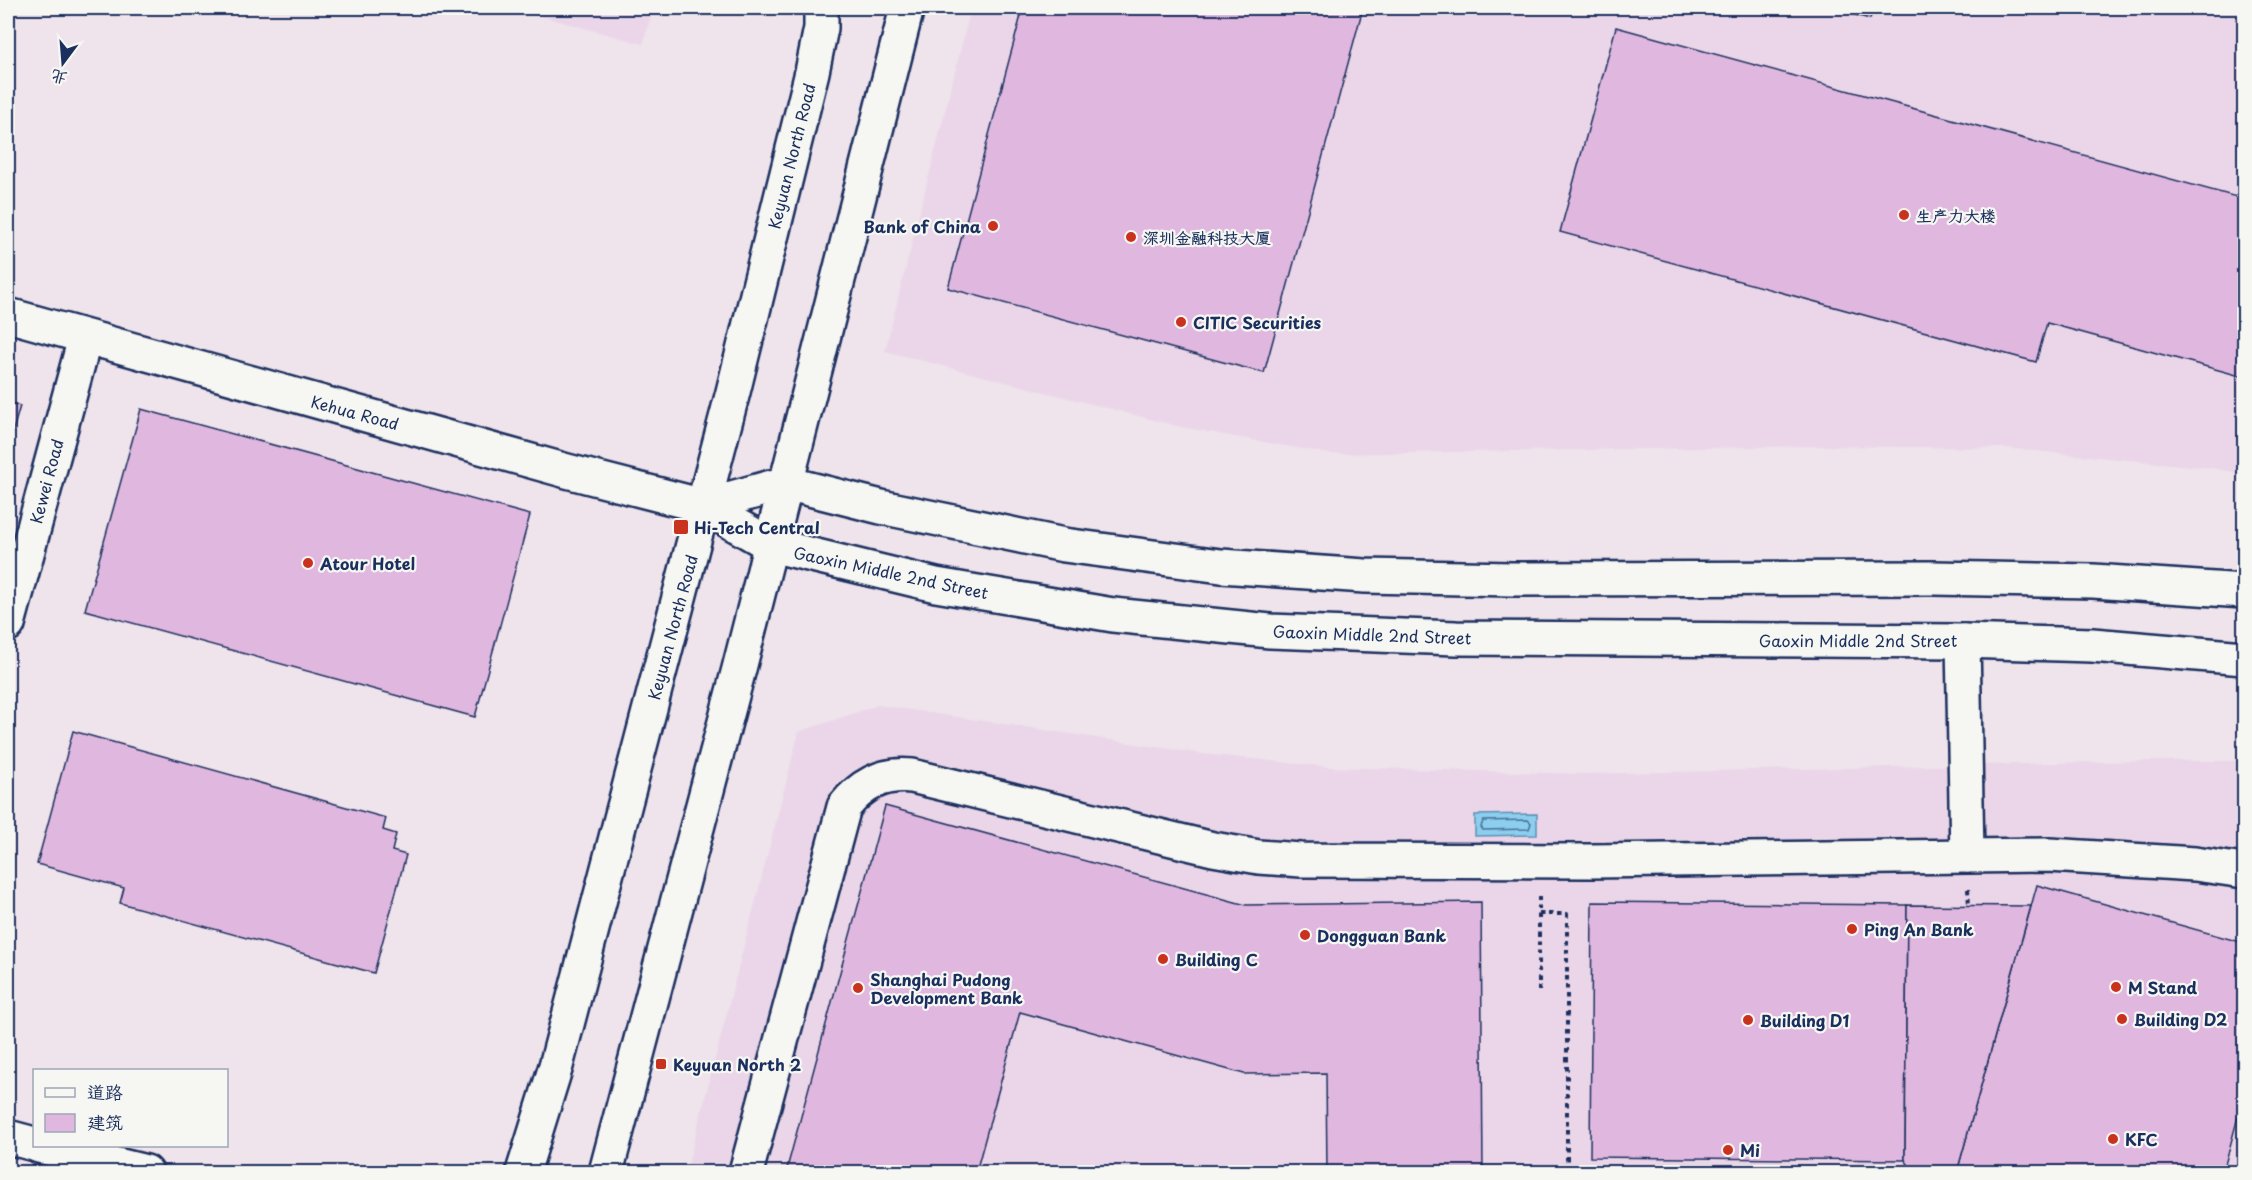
<svg xmlns="http://www.w3.org/2000/svg" width="2252" height="1180" font-family="'Playpen Sans','LXGW WenKai TC',sans-serif">
	<style>
		.built { fill: #ead6e8 }
		.water { fill: #8cceee; stroke: #5f8eb4; stroke-width: 1.5 }
		.lines { fill: none; stroke-linecap: round; stroke-linejoin: round }
		.shore { stroke: #486f98; stroke-width: 1.5 }
		.building { fill: #e0b8df; stroke: #1b2f5e; stroke-width: 1.5 }
		.minor-casing { stroke: #1b2f5e; stroke-width: 38 }
		.major-casing { stroke: #1b2f5e; stroke-width: 38 }
		.path { stroke: #1b2f5e; stroke-width: 4; stroke-dasharray: 4.5 4.5; stroke-linecap: butt }
		.minor { stroke: #f6f6f2; stroke-width: 33 }
		.major { stroke: #f6f6f2; stroke-width: 33 }
		.poi-dot { fill: #c8321e; stroke: #f6f6f2; stroke-width: 2 }
		.labels { text-anchor: middle; dominant-baseline: central; stroke-width: 4.5; stroke-linejoin: round; paint-order: stroke }
		.street-label { font-size: 16px; fill: #1b2f5e; stroke: #f6f6f2 }
		.poi-label { font-size: 16px; font-weight: bold; fill: #1b2f5e; stroke: #f6f6f2; text-anchor: start }
	</style>
	<rect width="100%" height="100%" fill="#efe3ec"/>
	<filter id="ink" filterUnits="userSpaceOnUse"><feTurbulence type="fractalNoise" baseFrequency=".0167" numOctaves="2"/><feDisplacementMap in="SourceGraphic" scale="12" xChannelSelector="R" yChannelSelector="G"/><feConvolveMatrix kernelMatrix="1 2 1 2 8 2 1 2 1" color-interpolation-filters="sRGB"/></filter>
	<g filter="url(#ink)">
		<g class="built">
			<path d="M511,8H653L643,44Z"/>
			<path d="M971,8H2244V474L2212,468L2004,448L1821,446L1331,454L1181,427L885,351Z"/>
			<path d="M878,705L1203,754L1329,767L1585,774L2146,761H2244V1172H686L799,732Z"/>
		</g>
		<path class="water" d="M1537,814V835L1475,836V815Z"/>
		<g class="lines">
			<path class="shore" d="M1528,820L1531,823L1529,829L1483,830L1481,827L1483,821Z"/>
		</g>
		<g class="building">
			<path d="M1023,8H1363L1264,373L948,288Z"/>
			<path d="M1829,8H1873L1870,19Z"/>
			<path d="M1616,27L2244,199V377L2047,323L2036,362L1560,232Z"/>
			<path d="M8,402L20,406L8,448Z"/>
			<path d="M141,409L530,515L475,717L85,610Z"/>
			<path d="M73,731L386,818L383,830L396,834L392,851L406,855L374,973L120,903L124,888L37,864Z"/>
			<path d="M885,806L1246,905L1481,902L1483,1172H1327L1326,1073L1244,1074L1020,1012L976,1172H786Z"/>
			<path d="M2037,885L2244,943V1095L2223,1172H1957Z"/>
			<path d="M1592,902L1907,905L1905,1160L1590,1157Z"/>
			<path d="M1907,905L2031,906L1957,1172H1914L1905,1160Z"/>
		</g>
		<g class="lines">
			<g class="minor-casing">
				<g id="minor">
					<path d="M8,624L85,338"/>
					<path d="M1963,641L1967,856"/>
					<path d="M8,1137L34,1144"/>
					<path d="M39,1146L146,1172"/>
					<path d="M746,1172L844,807C862,784 883,773 912,776L1213,849L1259,857L1301,860L1591,861L2049,855L2195,864L2244,871"/>
				</g>
			</g>
			<g class="major-casing">
				<g id="major">
					<path d="M8,315L567,471L703,506L771,545L936,585L1113,615L1270,631L1456,638L1963,641L2092,645L2244,658"/>
					<path d="M703,506L786,483L881,507L1064,545L1221,566L1365,576L1512,579L1933,578L2093,581L2244,591"/>
					<path d="M523,1172L556,1066L733,392L812,72L821,28V8"/>
					<path d="M606,1172L739,669L907,8"/>
				</g>
			</g>
			<g class="path">
				<path d="M1968,889L1969,906"/>
				<path d="M1539,914H1567V1172"/>
				<path d="M1539,991V895"/>
			</g>
			<use href="#minor" class="minor"/>
			<use href="#major" class="major"/>
		</g>
	</g>
	<g class="poi-dot">
		<circle cx="1904" cy="215" r="6"/>
		<circle cx="993" cy="226" r="6"/>
		<circle cx="1131" cy="237" r="6"/>
		<circle cx="1181" cy="322" r="6"/>
		<rect x="673" y="519" width="16" height="16" rx="3"/>
		<circle cx="308" cy="563" r="6"/>
		<circle cx="1852" cy="929" r="6"/>
		<circle cx="1305" cy="935" r="6"/>
		<circle cx="1163" cy="959" r="6"/>
		<circle cx="2116" cy="987" r="6"/>
		<circle cx="858" cy="988" r="6"/>
		<circle cx="2122" cy="1019" r="6"/>
		<circle cx="1748" cy="1020" r="6"/>
		<rect x="655" y="1058" width="12" height="12" rx="3"/>
		<circle cx="2113" cy="1139" r="6"/>
		<circle cx="1728" cy="1150" r="6"/>
	</g>
	<g class="labels">
		<g class="street-label">
			<text transform="translate(791 156) rotate(-76)">Keyuan North Road</text>
			<text transform="translate(355 412) rotate(15)">Kehua Road</text>
			<text transform="translate(46 481) rotate(-75)">Kewei Road</text>
			<text transform="translate(891 572) rotate(12)">Gaoxin Middle 2nd Street</text>
			<text transform="translate(672 627) rotate(-75)">Keyuan North Road</text>
			<text transform="translate(1372 634) rotate(2)">Gaoxin Middle 2nd Street</text>
			<text x="1858" y="640">Gaoxin Middle 2nd Street</text>
		</g>
		<g class="poi-label">
			<text x="1916" y="215">生产力大楼</text>
			<text x="981" y="226" text-anchor="end">Bank of China</text>
			<text x="1143" y="237">深圳金融科技大厦</text>
			<text x="1193" y="322">CITIC Securities</text>
			<text x="694" y="527">Hi-Tech Central</text>
			<text x="320" y="563">Atour Hotel</text>
			<text x="1864" y="929">Ping An Bank</text>
			<text x="1317" y="935">Dongguan Bank</text>
			<text x="1175" y="959">Building C</text>
			<text x="870" y="979">Shanghai Pudong<tspan x="870" dy="18">Development Bank</tspan></text>
			<text x="2128" y="987">M Stand</text>
			<text x="2134" y="1019">Building D2</text>
			<text x="1760" y="1020">Building D1</text>
			<text x="673" y="1064">Keyuan North 2</text>
			<text x="2125" y="1139">KFC</text>
			<text x="1740" y="1150">Mi</text>
		</g>
	</g>
	<rect width="2252" height="1180" fill="none" stroke="#f6f6f2" stroke-width="30"/>
	<rect x="15" y="15" width="2222" height="1150" fill="none" stroke="#1b2f5e" stroke-width="2" filter="url(#ink)"/>
	<rect x="33" y="1069" width="195" height="78" fill="#f6f6f2" stroke="#9ea6b7" stroke-width="1.5"/>
	<rect x="45" y="1088" width="30" height="9" fill="#f6f6f2" stroke="#9ea6b7" stroke-width="1.5"/>
	<text x="87" y="1099" font-size="18" fill="#1b2f5e">道路</text>
	<rect x="45" y="1114" width="30" height="18" fill="#e0b8df" stroke="#9ea6b7" stroke-width="1.5"/>
	<text x="87" y="1129" font-size="18" fill="#1b2f5e">建筑</text>
	<g transform="translate(63 63) rotate(196)" stroke="#f6f6f2" stroke-width="4.5" paint-order="stroke">
	<path d="M0-4.5L10 22L0 15L-10 22Z" fill="#1b2f5e"/>
	<text y="-9" font-size="16" font-weight="bold" text-anchor="middle" fill="#1b2f5e">北</text>
	</g>
</svg>
